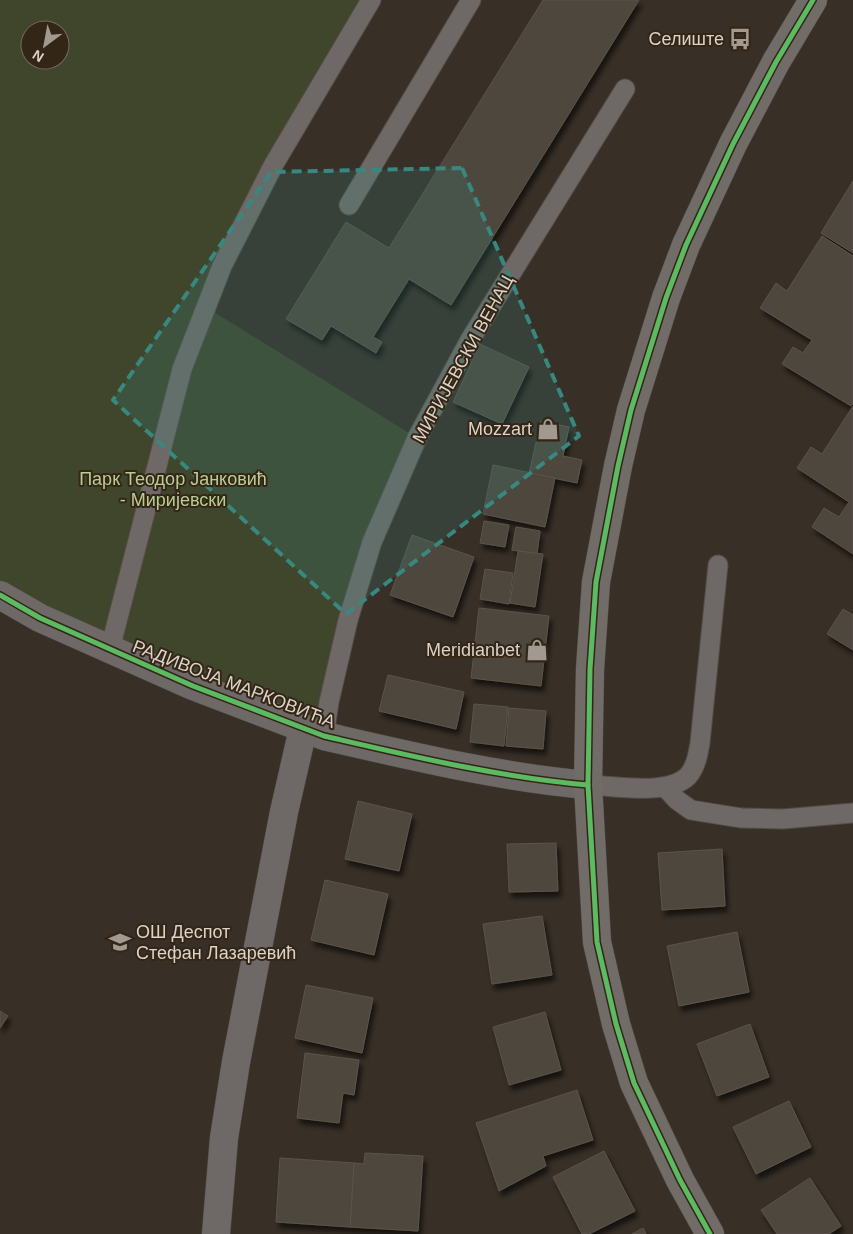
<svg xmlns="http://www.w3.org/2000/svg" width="853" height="1234" font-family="Arial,sans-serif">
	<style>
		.green { fill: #3f462c; fill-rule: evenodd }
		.building { fill: #4e463d; stroke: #5b544c; filter: url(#shadow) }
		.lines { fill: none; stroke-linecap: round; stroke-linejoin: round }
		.lane-casing { stroke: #544d46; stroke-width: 21 }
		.street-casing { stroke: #544d46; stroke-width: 29 }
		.secondary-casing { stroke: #544d46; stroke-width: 29 }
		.lane { stroke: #6e6966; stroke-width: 19 }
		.street { stroke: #6e6966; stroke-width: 28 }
		.secondary { stroke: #716c67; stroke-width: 28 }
		.cycleway-casing { stroke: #342617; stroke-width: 8 }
		.cycleway { stroke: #5cba63; stroke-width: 5 }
		.marked { fill: #388880; fill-opacity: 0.2; stroke: #388880; stroke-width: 4; stroke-dasharray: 10 6; stroke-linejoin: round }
		.labels { text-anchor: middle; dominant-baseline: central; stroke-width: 4; stroke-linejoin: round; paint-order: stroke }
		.poi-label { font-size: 18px; fill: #dbd2c8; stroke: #342617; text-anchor: end }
		.street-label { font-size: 18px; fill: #dbd2c8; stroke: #342617 }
		.park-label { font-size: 18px; fill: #b8cd94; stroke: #342617 }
	</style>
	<defs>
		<filter id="shadow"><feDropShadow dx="3" dy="5.5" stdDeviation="2.5" flood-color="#0009"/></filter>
	</defs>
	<rect width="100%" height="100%" fill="#383027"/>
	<path class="green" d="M0,0H371L206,307L417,438L372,542L324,736L0,595ZM30,30H60V60H30Z"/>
	<g class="building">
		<path d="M543,0H639L451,305L409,279L373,337L382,342L376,353L331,326L322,340L286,319L346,222L389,248Z"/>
		<path d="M853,181V253L821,233Z"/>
		<path d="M822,236L853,256V403L851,406L782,364L793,347L803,353L812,340L760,308L776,283L787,291Z"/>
		<path d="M480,344L529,367L502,424L453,402Z"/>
		<path d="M853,406V554L812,527L824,508L839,517L849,502L797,468L811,447L822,454Z"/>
		<path d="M541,421L569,427L563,456L582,460L577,483L529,473Z"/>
		<path d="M493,465L555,478L545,527L483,514Z"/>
		<path d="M484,521L509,525L505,547L480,543Z"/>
		<path d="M516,527L540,531L537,554L512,550Z"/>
		<path d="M412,535L474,557L453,617L390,595Z"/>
		<path d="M518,551L543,554L535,607L510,603Z"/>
		<path d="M485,569L513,573L509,604L480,599Z"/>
		<path d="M479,608L549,616L541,686L471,678Z"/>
		<path d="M843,609L853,615V650L827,634Z"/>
		<path d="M388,675L464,692L456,729L379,711Z"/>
		<path d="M474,704L508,707L504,746L470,742Z"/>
		<path d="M509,708L546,711L543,749L506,746Z"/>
		<path d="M358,801L412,814L399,871L345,859Z"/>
		<path d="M556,843L558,891L509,892L507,844Z"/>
		<path d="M722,849L725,906L662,910L658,853Z"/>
		<path d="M325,880L388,894L374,955L311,940Z"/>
		<path d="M542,916L552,975L492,984L483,924Z"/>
		<path d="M737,932L749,992L679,1006L667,946Z"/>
		<path d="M306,985L373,998L362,1053L295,1038Z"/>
		<path d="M0,1011L8,1016L0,1028Z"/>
		<path d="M545,1012L561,1070L509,1085L493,1027Z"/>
		<path d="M750,1024L769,1077L717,1096L697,1044Z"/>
		<path d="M305,1053L359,1060L354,1095L343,1093L339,1123L297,1118Z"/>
		<path d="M577,1090L593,1140L543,1156L546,1166L499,1191L476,1123Z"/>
		<path d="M789,1101L811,1147L756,1174L733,1127Z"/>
		<path d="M604,1151L635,1211L589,1234H582L553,1177Z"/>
		<path d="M365,1153L423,1156L418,1231L350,1227L354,1163L364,1164Z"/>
		<path d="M280,1158L354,1163L350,1227L276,1222Z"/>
		<path d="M810,1178L841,1226L829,1234H777L761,1210Z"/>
		<path d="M643,1228L646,1234H632Z"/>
	</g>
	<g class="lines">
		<g class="lane-casing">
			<g id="lane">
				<path d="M349,205L471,0"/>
				<path d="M110,649L182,369L222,266L274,164L371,0"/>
				<path d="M324,736L329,702L348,620L372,542L417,438L470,340L625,89"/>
				<path d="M588,785C614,786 668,796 688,776C696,767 698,754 700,743L718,565"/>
				<path d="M665,787L677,800L691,810L741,818L783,819L853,813"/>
			</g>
		</g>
		<g class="street-casing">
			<g id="street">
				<path d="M0,595L40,618L193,686L324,736C411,756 498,777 588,785"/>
				<path d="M216,1234L224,1138L236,1062L284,812L303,729"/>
			</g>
		</g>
		<g class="secondary-casing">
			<path id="secondary" d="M710,1234L680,1180L634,1083L616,1024L597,942L588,785L590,669L596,582L618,466L631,410L666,298L686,245L733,144L776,62L813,0"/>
		</g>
		<use href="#lane" class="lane"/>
		<use href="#street" class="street"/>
		<use href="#secondary" class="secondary"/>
		<g class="cycleway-casing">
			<g id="cycleway">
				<path d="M0,595L40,618L193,686L324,736C411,756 498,777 588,785"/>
				<path d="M710,1234L680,1180L634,1083L616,1024L597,942L588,785L590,669L596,582L618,466L631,410L666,298L686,245L733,144L776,62L813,0"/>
			</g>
		</g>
		<use href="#cycleway" class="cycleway"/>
	</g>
	<path class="marked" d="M462,168L579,436L346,614L113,400L271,172Z"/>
	<defs>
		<g id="bus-bare" transform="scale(1.725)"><path d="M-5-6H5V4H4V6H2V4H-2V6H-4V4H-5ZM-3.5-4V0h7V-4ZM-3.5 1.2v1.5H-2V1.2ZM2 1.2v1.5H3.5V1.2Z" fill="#a29990" stroke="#342617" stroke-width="2.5" paint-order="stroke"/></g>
		<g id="shop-bare" transform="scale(1.725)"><path d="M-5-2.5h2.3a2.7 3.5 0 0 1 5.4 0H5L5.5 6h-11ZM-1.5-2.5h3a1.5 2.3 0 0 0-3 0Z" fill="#a29990" stroke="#342617" stroke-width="2.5" paint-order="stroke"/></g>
		<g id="school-bare" transform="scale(1.725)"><path d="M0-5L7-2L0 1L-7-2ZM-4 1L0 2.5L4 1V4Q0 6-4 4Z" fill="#a29990" stroke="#342617" stroke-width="2.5" paint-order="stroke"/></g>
	</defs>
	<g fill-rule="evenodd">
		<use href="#bus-bare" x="740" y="39"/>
		<use href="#shop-bare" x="548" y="429"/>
		<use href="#shop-bare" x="537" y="650"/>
		<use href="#school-bare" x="120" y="942"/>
	</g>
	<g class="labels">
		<g class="poi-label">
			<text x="724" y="39">Селиште</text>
			<text x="532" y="429">Mozzart</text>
			<text x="520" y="650">Meridianbet</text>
			<text x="136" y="932" text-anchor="start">ОШ Деспот<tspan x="136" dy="21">Стефан Лазаревић</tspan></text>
		</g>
		<g class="street-label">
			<text transform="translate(463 359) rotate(-61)">МИРИЈЕВСКИ ВЕНАЦ</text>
			<text transform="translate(234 684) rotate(21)">РАДИВОЈА МАРКОВИЋА</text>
		</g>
		<g class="park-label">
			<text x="173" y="479">Парк Теодор Јанковић<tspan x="173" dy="21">- Миријевски</tspan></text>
		</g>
	</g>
	<g transform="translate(45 45) rotate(212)"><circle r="24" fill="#342617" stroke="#776b5e"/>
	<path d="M0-4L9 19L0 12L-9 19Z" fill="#a29990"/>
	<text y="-8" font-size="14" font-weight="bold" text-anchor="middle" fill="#dbd2c8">N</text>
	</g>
</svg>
